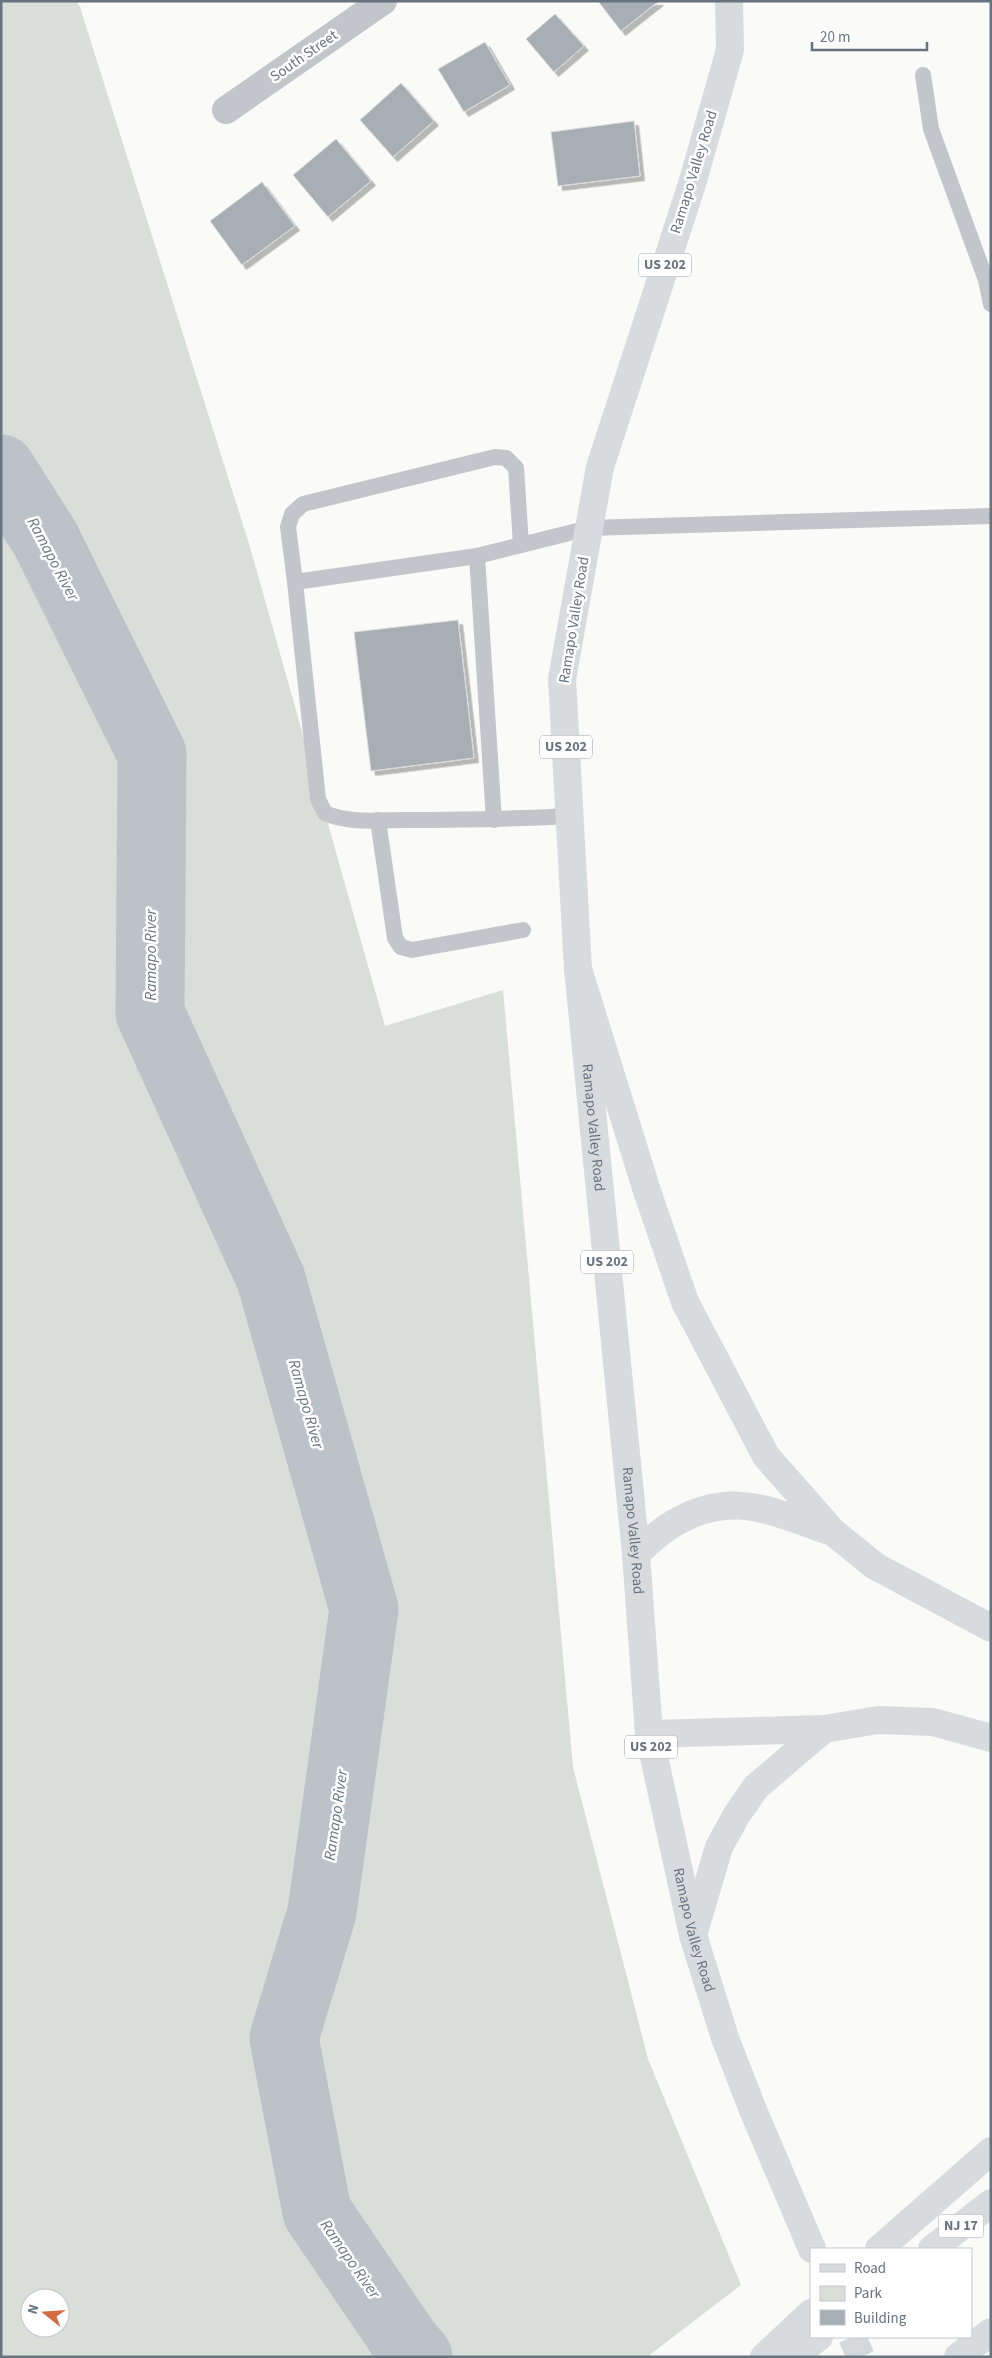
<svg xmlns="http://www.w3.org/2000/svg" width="992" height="2358" font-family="'Source Sans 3',sans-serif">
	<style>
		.green { fill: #daded8; fill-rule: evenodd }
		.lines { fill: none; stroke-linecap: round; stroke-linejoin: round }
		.river { stroke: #bbc3c8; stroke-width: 69 }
		.building { fill: #a7aeb4; stroke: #dcdcda; filter: url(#shadow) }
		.primary-tunnel { stroke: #d5d8da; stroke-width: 28; stroke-dasharray: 28 14; stroke-linecap: butt }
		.service { stroke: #c2c5c9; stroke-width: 16 }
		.minor { stroke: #c2c5c9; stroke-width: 28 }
		.primary { stroke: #d8dbde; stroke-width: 28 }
		.trunk { stroke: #d8dbde; stroke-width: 28 }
		.labels { text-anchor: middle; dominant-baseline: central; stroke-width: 5; stroke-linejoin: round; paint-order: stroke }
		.shield { fill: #fff; stroke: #959ea6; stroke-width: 1 }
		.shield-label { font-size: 14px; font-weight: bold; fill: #677480 }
		.street-label { font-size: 15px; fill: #677480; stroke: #fff }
		.water-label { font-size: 16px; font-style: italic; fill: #687880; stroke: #fff }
	</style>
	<defs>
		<filter id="shadow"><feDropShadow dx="4.5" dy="4.5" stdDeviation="0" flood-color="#0004"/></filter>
	</defs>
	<rect width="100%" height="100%" fill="#fafaf8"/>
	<path class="green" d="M1,1H76L80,7L250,547L385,1026L503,990L573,1767L648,2059L741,2285L647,2357H1ZM30,2298H60V2328H30Z"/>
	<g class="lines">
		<path class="river" d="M1,469L46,540L152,754L150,1013L271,1279L364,1609L322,1912L284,2038L317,2212L406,2343L418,2357"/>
	</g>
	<g class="building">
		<path d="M598,1H659L621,31Z"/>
		<path d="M555,14L584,46L554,72L526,39Z"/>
		<path d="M485,42L510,85L464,112L438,69Z"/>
		<path d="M401,83L434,121L393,157L360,120Z"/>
		<path d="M634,121L640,176L558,186L551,132Z"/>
		<path d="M336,139L371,181L328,217L293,175Z"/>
		<path d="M262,182L295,226L242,265L210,221Z"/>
		<path d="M458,620L474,758L371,771L354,632Z"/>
	</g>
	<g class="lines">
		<path class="primary-tunnel" d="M852,2337L861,2357"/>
		<g class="service">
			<path d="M923,75L931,129L986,280L991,304"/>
			<path d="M477,556L494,820"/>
			<path d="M295,582L288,527L292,514L303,504L495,457L506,458L516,468L521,545"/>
			<path d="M570,816C515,819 460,820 405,820C379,820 349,824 325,813L318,799L295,582L477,556L589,528L991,516"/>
			<path d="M378,820L395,938L401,947L412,950L523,930"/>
		</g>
		<path class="minor" d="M226,110L383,1"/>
		<path class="primary" id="s1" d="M729,1L730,50L692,184L600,467L562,679L578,969L636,1554L649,1734L693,1935L725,2038L753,2110L812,2249"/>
		<g class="trunk">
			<path d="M578,969L647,1191L685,1302L766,1456L833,1532L875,1566L991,1628"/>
			<path d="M636,1554C646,1545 657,1534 668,1527C729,1487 770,1511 832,1532"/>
			<path d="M649,1734L824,1729"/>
			<path d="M693,1935L719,1847L736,1816L756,1787L824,1729L878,1720L933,1722L991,1738"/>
			<path d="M879,2249L991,2151"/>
			<path d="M932,2249L991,2203"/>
			<path d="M764,2357L811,2313"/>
			<path d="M793,2357L819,2337"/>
			<path d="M958,2357L991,2332"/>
		</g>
	</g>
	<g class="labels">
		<g class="shield">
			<rect x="639" y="253.5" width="52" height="23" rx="4"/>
			<rect x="540" y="735.5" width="52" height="23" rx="4"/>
			<rect x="581" y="1250.5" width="52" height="23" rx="4"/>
			<rect x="625" y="1735.5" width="52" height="23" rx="4"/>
			<rect x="938.5" y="2214.5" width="45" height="23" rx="4"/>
		</g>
		<g class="shield-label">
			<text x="665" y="265">US 202</text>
			<text x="566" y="747">US 202</text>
			<text x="607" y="1262">US 202</text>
			<text x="651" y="1747">US 202</text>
			<text x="961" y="2226">NJ 17</text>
		</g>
		<g class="street-label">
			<text transform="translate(304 56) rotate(-35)">South Street</text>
			<text transform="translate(694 172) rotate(-73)">Ramapo Valley Road</text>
			<text transform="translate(574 620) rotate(-81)">Ramapo Valley Road</text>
			<text stroke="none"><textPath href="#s1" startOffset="1151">Ramapo Valley Road</textPath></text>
			<text stroke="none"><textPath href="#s1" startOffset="1556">Ramapo Valley Road</textPath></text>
			<text stroke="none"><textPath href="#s1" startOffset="1961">Ramapo Valley Road</textPath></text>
		</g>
		<g class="water-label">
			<text transform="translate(53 559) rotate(62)">Ramapo River</text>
			<text transform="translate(151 955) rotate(-90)">Ramapo River</text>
			<text transform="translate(306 1404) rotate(74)">Ramapo River</text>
			<text transform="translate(336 1815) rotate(-82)">Ramapo River</text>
			<text transform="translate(350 2259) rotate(55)">Ramapo River</text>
		</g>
	</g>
	<rect width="992" height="2358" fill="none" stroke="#677480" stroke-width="5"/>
	<rect x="810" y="2248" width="162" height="90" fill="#ffffff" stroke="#c2c7cc"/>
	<rect x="820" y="2264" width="25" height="8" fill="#d8dbde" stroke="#c2c7cc"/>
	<text x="854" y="2273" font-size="15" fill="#677480">Road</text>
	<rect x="820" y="2286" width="25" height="15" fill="#daded8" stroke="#c2c7cc"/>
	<text x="854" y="2298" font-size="15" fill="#677480">Park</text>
	<rect x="820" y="2310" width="25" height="15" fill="#a7aeb4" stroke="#c2c7cc"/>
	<text x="854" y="2323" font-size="15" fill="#677480">Building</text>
	<g transform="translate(45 2313) rotate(287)"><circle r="24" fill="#ffffff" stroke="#c2c7cc"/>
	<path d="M0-4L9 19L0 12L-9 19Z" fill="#d36b3f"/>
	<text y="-8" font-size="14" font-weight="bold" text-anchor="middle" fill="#677480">N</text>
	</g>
	<path d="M812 42v8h115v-8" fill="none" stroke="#677480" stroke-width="2.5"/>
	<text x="820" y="42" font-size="15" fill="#677480" stroke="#ffffff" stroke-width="4" paint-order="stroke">20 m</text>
</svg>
